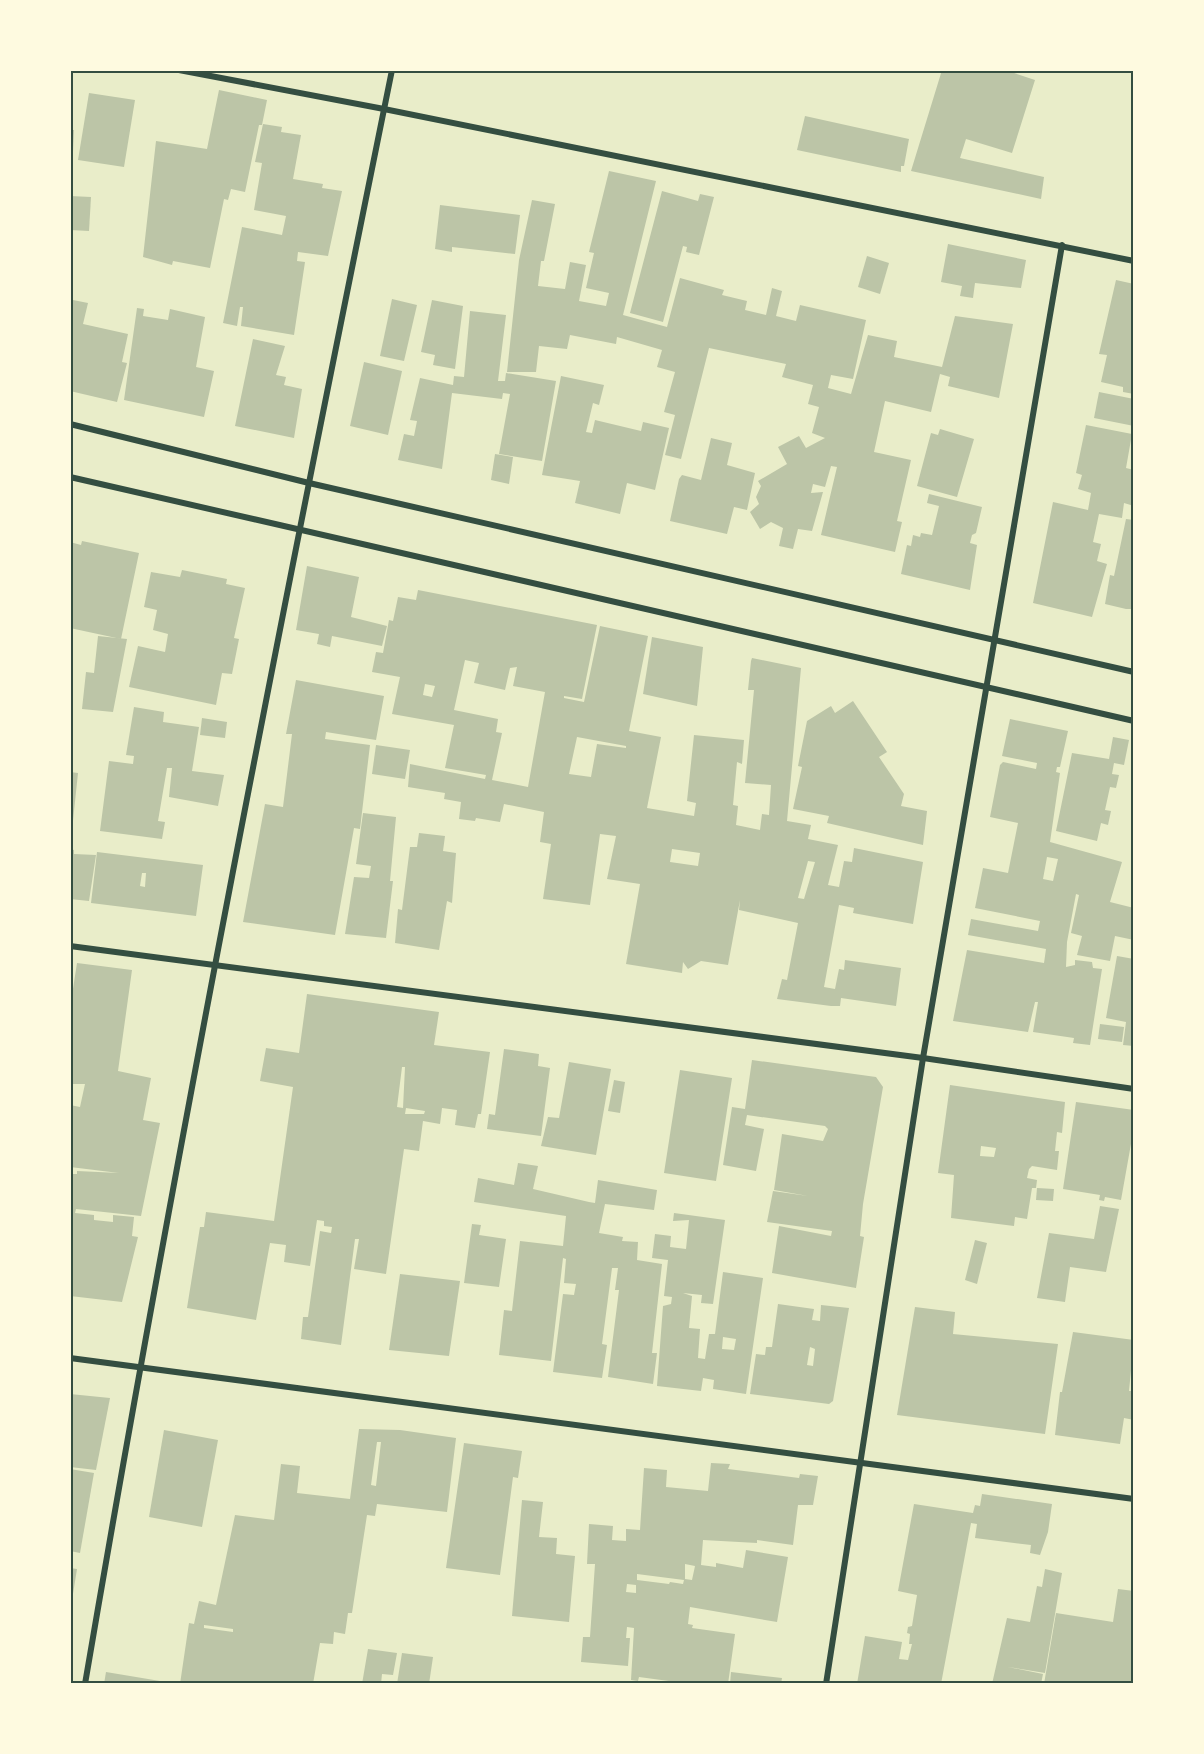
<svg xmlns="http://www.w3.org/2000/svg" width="1204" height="1754" font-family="'Titillium Web',sans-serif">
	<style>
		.building { fill: #bcc5a7; fill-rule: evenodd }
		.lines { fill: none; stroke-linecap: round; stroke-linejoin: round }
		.minor { stroke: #344e41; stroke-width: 6 }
		.neatline { fill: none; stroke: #344e41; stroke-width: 2 }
	</style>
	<rect width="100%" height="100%" fill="#e9edc9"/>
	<g class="building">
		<path d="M942,70H1005L1035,80L1012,153L966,139L960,158L1044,177L1041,199L911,171Z"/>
		<path d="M219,90L267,100L262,125H259L245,192L231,189L228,200L224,199L210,268L173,261L172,265L143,257L156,141L207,149Z"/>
		<path d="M89,93L135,100L124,167L78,160Z"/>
		<path d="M805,116L909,139L904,166H901V172L797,150Z"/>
		<path d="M263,124L282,127L281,132L301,135L293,179L323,184L322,188L342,191L328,256L298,252L297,261L305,262L294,335L241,326L243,307H240L237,326L223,323L242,227L282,235L286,216L254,210L262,163L255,162Z"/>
		<path d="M70,130H74L72,172H70Z"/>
		<path d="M609,171L656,181L623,315L667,327L680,278L724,290L722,295L747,301L745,310L766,315L772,288L782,291L776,316L796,321L800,305L866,320L853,379L831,375L828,388L851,394L868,335L897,341L894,357L942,367L955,316L1013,324L999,398L948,386L950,377L940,374L931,412L885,401L874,452L911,460L897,521L902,522L895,552L821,535L837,467L831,466L825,487L813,484L811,493L823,492L812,531L798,529L793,549L779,546L783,528L771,522L760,529L750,512L759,504L756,497L761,486L758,481L787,464L778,447L799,436L806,448L825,438L812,433L819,407L808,404L813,385L782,377L786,364L709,348L681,459L665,455L675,415L664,412L675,372L657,367L662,350L617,337L616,344L570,335L567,349L539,346L536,372H507L519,260L532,200L555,204L544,261H541L538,286L565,289L570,262L586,265L579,301L606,306L609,293L586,288L594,253L589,252Z"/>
		<path d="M662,191L698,201L700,194L714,197L699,255L686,252L687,247L683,246L663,322L630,313Z"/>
		<path d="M70,196L91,197L89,231L70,230Z"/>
		<path d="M440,205L520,215L515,254L452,247V252L435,249Z"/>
		<path d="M948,244L1026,260L1021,288L975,283L973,298L960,296L962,286L941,282Z"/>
		<path d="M867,256L889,263L880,294L858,287Z"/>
		<path d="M1116,280L1134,284V394L1123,392V387L1101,382L1107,355L1099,354Z"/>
		<path d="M392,299L417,305L404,361L380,356Z"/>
		<path d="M73,300L88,303L83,324L128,334L122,362L127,363L117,402L70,391Z"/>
		<path d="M432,300L463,306L455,369L433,365L435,355L421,352Z"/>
		<path d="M137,308L144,309L143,316L168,320L170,309L205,317L196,367L214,371L204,417L124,400Z"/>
		<path d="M470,311L506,315L498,381H505L506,373L556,381L542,461L499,454L510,394L503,393L502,399L452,393L442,469L398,460L404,434L414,436L417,421L410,420L420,378L453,385L454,376L464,377Z"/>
		<path d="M253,339L285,346L276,375L286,377L284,385L302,389L294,438L235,426Z"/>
		<path d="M364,362L402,371L388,435L350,426Z"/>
		<path d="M561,376L604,385L599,405L593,403L586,432L592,433L595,420L641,431L643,422L669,428L655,490L627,483L620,514L575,503L580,481L542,475Z"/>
		<path d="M1099,392L1134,399V426L1094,418Z"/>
		<path d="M1086,425L1132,434L1126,468L1134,470V506L1124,503L1122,518L1099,514L1093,542L1101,544L1097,561L1107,564L1092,617L1033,603L1053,502L1088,510L1091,493L1078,489L1082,475L1076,473Z"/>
		<path d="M940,429L974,439L957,497L917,486L931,433L938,435Z"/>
		<path d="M711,438L732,443L727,465L755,473L747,510L734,507L727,534L670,521L679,479L682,475L701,480Z"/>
		<path d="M495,454L513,457L509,484L491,480Z"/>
		<path d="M929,494L982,507L976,533L972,535L970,543L977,545L970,590L901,574L907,545L911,546L913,535L920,537L921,533L932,535L939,506L927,503Z"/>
		<path d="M1126,519L1134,520V609H1126L1105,604L1110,575L1114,576Z"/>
		<path d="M82,541L139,553L121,639L70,628V542L81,545Z"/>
		<path d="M307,566L359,577L351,617L387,626L382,646L332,636L330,647L317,644L319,634L296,630Z"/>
		<path d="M182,570L227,579L226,584L245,588L234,638L239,639L232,674L222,673L216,705L129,687L138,646L165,652L168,634L153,630L157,610L144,607L151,572L180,577Z"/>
		<path d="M418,590L597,625L582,699L564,696V698L584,702L600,626L648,636L629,731L661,737L647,808L694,816L696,803L687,801L694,735L744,740L742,764L737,762L733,805L738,806L736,825L760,830L762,814L769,815L771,785L745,783L754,690H748L751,661L752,658L801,668L787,821L811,825L808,839L838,845L828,885L839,887L844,861L852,862L854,848L923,862L913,924L853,913L854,908L839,905L824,987L835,989L839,969L844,970L845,960L901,968L896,1006L841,998L840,1006H831L777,999L782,979L787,980L798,923L739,910L740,900L728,965L701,961L688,969L683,962L682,973L626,964L640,884L607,879L616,836L600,834L590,905L543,899L551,844L540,842L544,812L504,804L500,822L476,818L475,821L459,819L461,802L444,799L445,793L408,787L410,764L485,779L486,775L445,768L454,725L392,714L400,677L372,672L376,652L383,653L389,620L393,621L398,597L416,600ZM465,660L479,663L474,683L505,690L510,668L517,667L513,686L545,692L528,787L492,780L502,733L496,732L498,719L454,710ZM425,684L435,686L432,697L423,695ZM577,737L626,746V748L597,744L591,777L569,774ZM672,849L700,853L698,866L670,862ZM808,861L815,862L804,899L798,898Z"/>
		<path d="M98,636L127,639L113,712L82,709L86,672L94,673Z"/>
		<path d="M652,637L703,647L697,706L643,694Z"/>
		<path d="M296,680L384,696L376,740L326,732L325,739L370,745L360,829L354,828L335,935L243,922L265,804L283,807L292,734H286Z"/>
		<path d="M853,701L887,752L879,757L904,794L901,806L927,811L923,845L827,823L829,816L793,809L802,767L798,766L807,721L831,706L835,713Z"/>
		<path d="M134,707L164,712L163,722L199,727L192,771L224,775L218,806L169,797L172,768H167L158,821L165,822L162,839L100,831L109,761L133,764L134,756L126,755Z"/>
		<path d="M202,718L227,722L225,738L200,735Z"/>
		<path d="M1010,719L1068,731L1060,767H1057L1056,772L1060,773L1050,842L1122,862L1110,902L1134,908V940L1115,936L1110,961L1077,955L1082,936L1071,933L1079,895L1076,894L1067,942L1066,967L1075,965V960L1092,962L1093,968L1102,969L1090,1045L1073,1043L1074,1038L1033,1032L1038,1002H1035L1028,1032L953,1021L967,950L1044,963L1046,949L968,935L971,919L1038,931L1040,921L975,908L983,868L1008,873L1018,823L990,817L1000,765L1003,762L1036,769L1037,763L1002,756ZM1047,857L1058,859L1053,881L1043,879Z"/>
		<path d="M1113,737L1129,740L1124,765L1114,763L1112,774L1119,775L1116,788L1110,787L1105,810L1111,811L1108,825L1101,823L1097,841L1056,831L1072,753L1109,759Z"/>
		<path d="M376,745L410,750L405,779L372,774Z"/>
		<path d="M70,772L78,773L72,830H70Z"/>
		<path d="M363,813L396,817L390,881H393L386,938L345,934L354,877L369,878L371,866L356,864Z"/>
		<path d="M419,833L445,836L443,851L456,853L452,903L447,901L439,950L395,943L398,909L402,910L410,847H417Z"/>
		<path d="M70,849L74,850V854L96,855L89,901L70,899Z"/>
		<path d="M97,852L203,865L196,916L91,903ZM142,873H146L145,887L140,886Z"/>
		<path d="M1117,956L1134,959V1046L1123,1045L1126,1022L1106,1018Z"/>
		<path d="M77,963L132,970L118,1071L151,1078L143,1120L160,1123L141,1216L76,1209L75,1213L94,1215V1220L113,1222V1215L134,1217L132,1236L138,1237L122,1302L70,1296V1174H77V1171L119,1173L70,1167V1105L80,1107L85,1084H70V1008Z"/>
		<path d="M307,994L439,1012L434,1045L490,1052L481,1114H478L475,1128L455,1125L457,1110L442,1108L440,1124L423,1121L419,1151L404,1149L386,1274L354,1269L359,1239H355L341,1345L301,1339L303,1317H308L320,1231L331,1233L332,1227L324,1226V1221L317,1220L310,1266L284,1262L286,1245L270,1243L256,1320L187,1308L200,1227H204L206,1212L274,1221L293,1087L260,1081L266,1048L299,1053ZM402,1067H405L403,1108L397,1107ZM406,1108L425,1111L424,1114H405Z"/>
		<path d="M1100,1024L1124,1027L1122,1042L1098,1039Z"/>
		<path d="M504,1049L539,1054L538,1066L550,1068L541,1136L487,1129L489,1114L495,1115Z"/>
		<path d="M752,1060L876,1077L883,1087L863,1204L860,1236L864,1237L856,1288L772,1273L779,1226L831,1236L832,1231L767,1222L773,1191L808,1196L774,1190L782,1134L823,1141L828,1129L825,1126L747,1115L745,1125L764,1129L756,1171L723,1165L732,1107L745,1109Z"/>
		<path d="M569,1062L611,1069L596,1155L541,1146L548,1117L559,1118Z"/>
		<path d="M680,1070L732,1078L716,1181L664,1173Z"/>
		<path d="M614,1080L625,1082L620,1113L608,1111Z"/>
		<path d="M950,1085L1065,1102L1062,1133L1057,1132L1055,1151H1059L1057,1170L1032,1166L1029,1169L1027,1178L1037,1180L1036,1188H1032L1027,1219L1015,1217L1014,1226L951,1218L954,1175L938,1173ZM981,1146L996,1148L994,1157L980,1156Z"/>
		<path d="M1076,1102L1134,1110V1127L1121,1200L1105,1197L1104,1201L1099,1200L1100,1195L1063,1189Z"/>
		<path d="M518,1163L538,1166L533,1189L589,1202L595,1203L598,1180L657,1190L654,1210L605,1204L599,1233L623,1237L622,1241L638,1242L637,1260L662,1264L652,1353H657L653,1384L608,1377L619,1290H615L618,1268H612L602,1344L607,1345L602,1378L553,1372L563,1294L574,1295L576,1284L564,1283L566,1259L563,1258L551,1361L499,1355L504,1310L512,1311L520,1241L563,1246L566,1216L474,1202L478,1178L514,1185Z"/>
		<path d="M1037,1188L1054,1189L1053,1201L1036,1200Z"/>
		<path d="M1100,1206L1119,1209L1106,1272L1070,1267L1065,1302L1037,1298L1049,1233L1094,1239Z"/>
		<path d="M674,1213L725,1220L713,1304L701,1303L702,1295L683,1293L692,1296L689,1328L700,1329L698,1358L705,1359L709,1334H715L723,1272L763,1278L746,1394L713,1389L714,1380L703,1378L701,1391L657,1386L663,1306L671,1304L672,1297L664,1296L668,1260L652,1258L655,1234L671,1236L670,1247L686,1249L689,1220L673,1221ZM723,1337L736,1339L734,1350L722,1349Z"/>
		<path d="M472,1224L481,1225L479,1235L506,1239L499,1287L464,1283Z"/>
		<path d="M975,1240L987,1243L977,1284L965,1280Z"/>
		<path d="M400,1274L460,1281L449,1356L389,1350Z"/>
		<path d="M778,1304L814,1309L812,1320L820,1321L821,1305L849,1308L833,1401L829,1404L750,1394L756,1354L765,1355L766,1347H772ZM810,1347L815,1349L813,1366L807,1365Z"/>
		<path d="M915,1307L955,1312L953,1334L1058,1344L1045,1434L897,1415Z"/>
		<path d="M1073,1332L1134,1340L1129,1391H1134V1420L1124,1418L1120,1444L1055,1435L1060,1392H1062Z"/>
		<path d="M70,1394L110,1398L96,1470L70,1467Z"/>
		<path d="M359,1429L400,1430L456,1438L447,1512L377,1504L375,1516L367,1515L352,1613H348L345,1634L334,1632L333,1644L320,1643L313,1684H180L189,1623L194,1624L199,1601L216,1605L235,1515L274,1520L281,1464L300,1466L297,1493L350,1499ZM377,1442H381L376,1486L371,1485ZM204,1625L233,1629V1632L204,1628Z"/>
		<path d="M164,1430L218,1440L202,1527L149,1517Z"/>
		<path d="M464,1443L522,1451L518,1478L513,1477L500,1575L446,1568Z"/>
		<path d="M711,1463L730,1464L728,1469L799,1478L800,1474L818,1476L813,1505H798L793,1545L757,1540V1543L703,1540L701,1565L716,1567V1563L743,1568L746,1550L788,1557L777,1622L690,1607L688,1624L693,1625L692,1628L735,1634L728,1684H691L639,1677L638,1681L631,1680L634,1628L627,1627L626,1638H630L628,1666L581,1662L583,1637H590L595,1564H587L589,1524L613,1526L612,1540L626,1541V1529L640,1530L644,1468L667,1470L666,1487L708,1491ZM685,1564L695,1566L692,1580L685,1579ZM637,1574L684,1580L683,1584L670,1582L669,1584L637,1580ZM627,1584L636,1585V1593L626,1592Z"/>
		<path d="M70,1469L94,1473L80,1553L70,1551Z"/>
		<path d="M982,1494L1052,1504L1048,1532L1040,1555L1030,1553L1031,1545L975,1538L977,1524L971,1523L941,1684H857L865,1636L902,1642L899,1659L908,1660L912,1644H909L910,1634L907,1633L908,1627L912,1626L917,1595L898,1591L914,1504L973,1513L975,1505L980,1506Z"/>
		<path d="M522,1500L543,1502L539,1537L557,1538L556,1554L575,1556L569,1622L512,1616Z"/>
		<path d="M70,1568L77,1569L72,1600H70Z"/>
		<path d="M1045,1569L1062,1573L1045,1673L1008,1667L1043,1674L1041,1684H992L1007,1618L1030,1622L1037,1586L1042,1587Z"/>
		<path d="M1118,1589L1134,1591V1684H1044L1056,1613L1113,1622Z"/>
		<path d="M368,1649L397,1653L393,1675L382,1674L381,1684H362Z"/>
		<path d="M402,1653L433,1657L429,1684H397Z"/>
		<path d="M106,1672L166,1682V1684H104Z"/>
		<path d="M731,1672L782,1678L781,1684H730Z"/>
	</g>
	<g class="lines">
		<g class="minor">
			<path d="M179,70L384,109L1134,261"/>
			<path d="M70,424L309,483L1134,672"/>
			<path d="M70,477L1134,721"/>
			<path d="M70,946L923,1058L1134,1089"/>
			<path d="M70,1358L1134,1499"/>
			<path d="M85,1684C177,1144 283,607 392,70"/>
			<path d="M826,1684L923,1058L1062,245"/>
		</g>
	</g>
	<rect width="1204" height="1754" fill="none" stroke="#fefae0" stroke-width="144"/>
	<rect x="72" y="72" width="1060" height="1610" class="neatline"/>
</svg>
